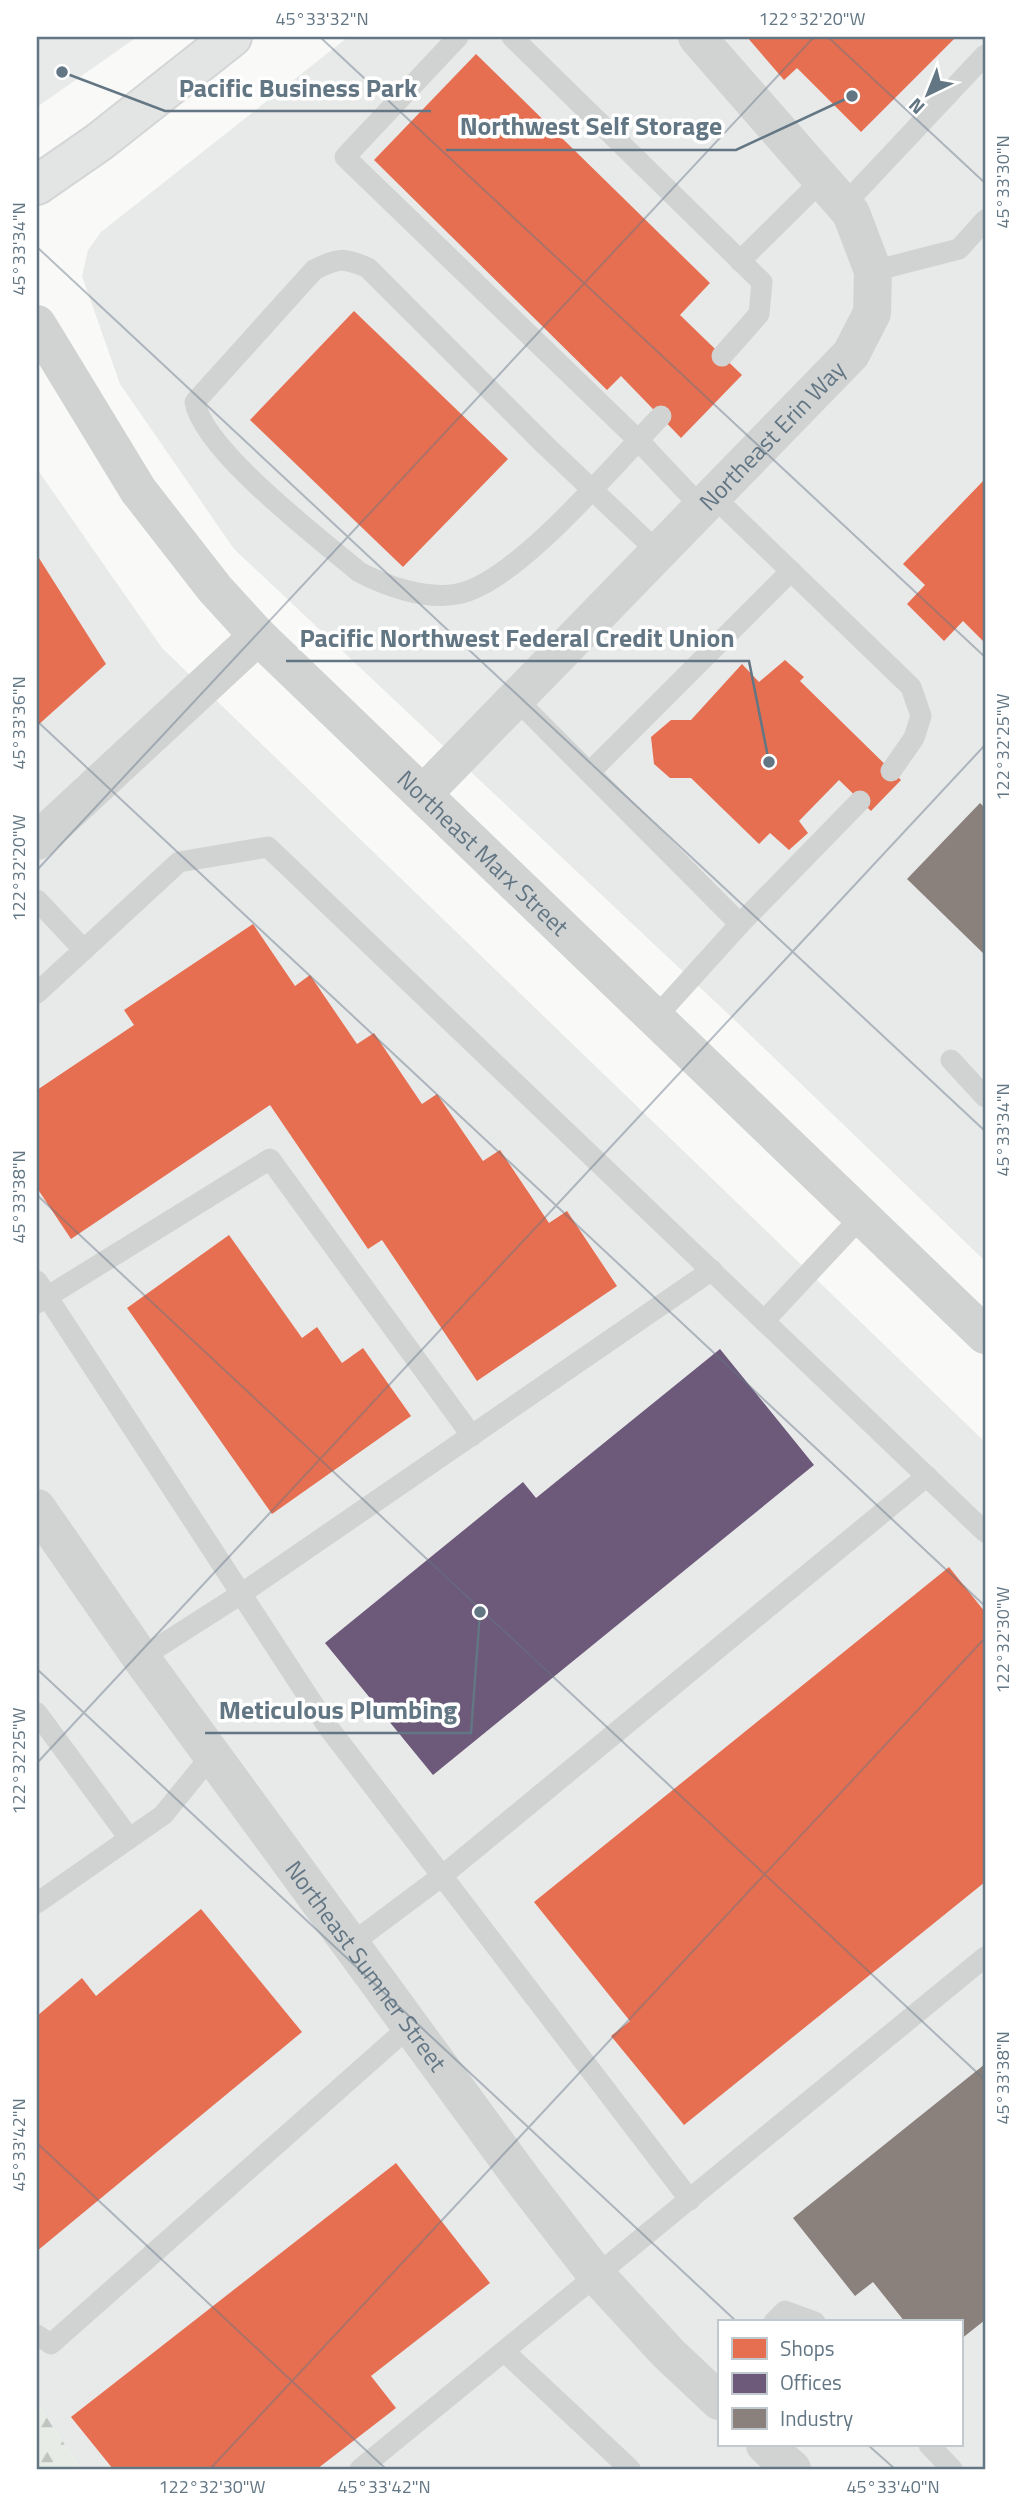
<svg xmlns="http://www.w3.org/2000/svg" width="1022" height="2506" font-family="'Titillium Web',sans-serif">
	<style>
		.built { fill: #e8e9e9; fill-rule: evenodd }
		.forest { fill: url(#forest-firs) }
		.shops { fill: #e76f51 }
		.offices { fill: #6d597a }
		.industry { fill: #8a817c }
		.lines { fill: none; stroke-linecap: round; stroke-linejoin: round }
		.primary-casing { stroke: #d4d5d6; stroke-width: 42 }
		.service { stroke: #d1d3d3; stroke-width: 21 }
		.minor { stroke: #d1d3d3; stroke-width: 38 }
		.primary { stroke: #e3e4e4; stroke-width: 38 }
		.ticks { fill: none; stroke: #637684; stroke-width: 2; stroke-opacity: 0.45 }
		.labels { text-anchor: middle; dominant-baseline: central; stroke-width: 7; stroke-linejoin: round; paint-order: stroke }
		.street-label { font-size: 24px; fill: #637684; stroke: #fff }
		.leader { fill: none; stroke: #637684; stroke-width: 2.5 }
		.callout-dot { fill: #637684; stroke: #fff; stroke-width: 2.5 }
		.callout-label { font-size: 26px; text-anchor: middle; font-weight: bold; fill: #637684; stroke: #fff; stroke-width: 7; stroke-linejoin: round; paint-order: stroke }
		.neatline { fill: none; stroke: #637684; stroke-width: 2.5 }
		.ticks-label { font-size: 18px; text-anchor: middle; fill: #637684 }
	</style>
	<defs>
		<pattern id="forest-firs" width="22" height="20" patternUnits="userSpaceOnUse" patternTransform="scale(1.75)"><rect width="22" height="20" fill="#e8ece6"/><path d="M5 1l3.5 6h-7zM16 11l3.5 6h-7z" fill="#c0c4c0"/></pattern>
	</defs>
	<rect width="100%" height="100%" fill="#f9f9f8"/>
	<g class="built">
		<path d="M37,37H137L37,107Z"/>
		<path d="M348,37H985V1261L742,1027L234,549L120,384L82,276L88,250L101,232Z"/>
		<path d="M37,469L162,648L985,1442V2469H81L37,2403ZM719,2322H961V2445H719Z"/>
	</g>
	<path class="forest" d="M37,2403L81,2469H37Z"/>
	<g class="shops">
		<path d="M747,37H956L861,132L797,68L784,80Z"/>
		<path d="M476,54L710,283L680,315L742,375L681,438L621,376L607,390L374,160Z"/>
		<path d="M354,311L508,459L403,567L250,420Z"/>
		<path d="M985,479V643L963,621L944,641L907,604L925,585L903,564Z"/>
		<path d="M37,555L106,664L37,726Z"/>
		<path d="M785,660L804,677L800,681L901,780L871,811L839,780L799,821L808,833L789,850L770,833L759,844L691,778H670L654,764L651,737L671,720H691L742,664L759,682Z"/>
		<path d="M253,924L295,986L310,975L357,1044L374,1033L422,1104L437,1094L483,1161L500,1150L549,1223L567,1211L617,1286L477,1381L382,1240L368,1249L270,1105L71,1239L37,1188V1090L134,1025L124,1010Z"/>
		<path d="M229,1235L302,1338L317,1327L342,1363L363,1348L411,1416L272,1514L127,1308Z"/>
		<path d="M949,1567L985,1612V1882L684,2125L611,2036L630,2021L534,1902Z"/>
		<path d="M201,1909L302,2032L37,2251V2016L82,1978L96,1996Z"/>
		<path d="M396,2163L490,2283L371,2376L396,2408L317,2469H113L71,2417Z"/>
	</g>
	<path class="offices" d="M720,1349L814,1465L433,1775L325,1643L523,1482L536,1498Z"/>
	<g class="industry">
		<path d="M980,803L985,808V955L907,879Z"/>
		<path d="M985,2064V2320L961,2339V2322H905L873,2282L855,2296L793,2218Z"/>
	</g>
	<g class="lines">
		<g class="primary-casing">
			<path id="primary" d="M37,185L99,142L232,37"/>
		</g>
		<g class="service">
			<path d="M458,37L345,157L638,440L702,508"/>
			<path d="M512,37L762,282L759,314L722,356"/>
			<path d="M844,205L985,55"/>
			<path d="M740,261L822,180"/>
			<path d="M873,271L959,249L985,220"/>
			<path d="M713,496L911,687L921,716L914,738L891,771"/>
			<path d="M658,552L545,445L368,268C343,257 338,258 314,270L195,402C203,450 319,538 359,572C386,586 425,600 457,594C516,584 617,461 661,416"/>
			<path d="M516,699L740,924"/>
			<path d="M590,772L791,571"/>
			<path d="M37,900L84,950"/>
			<path d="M37,993L179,862L268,847L985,1532"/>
			<path d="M656,1017L740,924L860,801"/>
			<path d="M951,1060L985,1097"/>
			<path d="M37,1281L328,1727L690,2200"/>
			<path d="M37,1303L270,1159L472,1436"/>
			<path d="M764,1321L862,1216"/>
			<path d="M141,1658L241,1594L712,1270"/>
			<path d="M37,1713L129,1838"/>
			<path d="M37,1903L163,1815L212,1755"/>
			<path d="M351,1944L442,1876L927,1476"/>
			<path d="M774,2322L785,2311L815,2322"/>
			<path d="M37,2335L51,2344L410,2026"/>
			<path d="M505,2352L630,2469"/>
			<path d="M929,2445L952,2469"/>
			<path d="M360,2469L985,1957"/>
		</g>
		<g class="minor">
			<path id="s1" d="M37,324L138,490L215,589L258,636L985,1335"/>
			<path id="s2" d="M424,793L851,354L872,313L873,271L851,213L697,37"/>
			<path d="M37,841L258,636"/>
			<path id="s3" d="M37,1508L141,1658L523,2180L597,2276L668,2353L719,2401"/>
			<path d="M765,2445L792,2469"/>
		</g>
		<use href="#primary" class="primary"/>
	</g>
	<path class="ticks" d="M320,37L985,657M828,37L985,183M37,247L985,1131M37,721L985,1606M37,870L814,37M37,1195L985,2080M37,1669L737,2322M37,1763L985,745M37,2143L386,2469M868,2445L895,2469M210,2469L985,1638"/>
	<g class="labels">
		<g class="street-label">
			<text stroke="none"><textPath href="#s2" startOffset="499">Northeast Erin Way</textPath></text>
			<text stroke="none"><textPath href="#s1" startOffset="696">Northeast Marx Street</textPath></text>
			<text stroke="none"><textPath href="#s3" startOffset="564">Northeast Sumner Street</textPath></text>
		</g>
	</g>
	<path class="leader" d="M62 72L165 111H431M852 96L736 150H446M769 762L749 661H286M480 1612L471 1733H205"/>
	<g class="callout-dot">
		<circle cx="62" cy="72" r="7"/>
		<circle cx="852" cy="96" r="7"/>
		<circle cx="769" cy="762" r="7"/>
		<circle cx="480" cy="1612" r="7"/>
	</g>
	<g class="callout-label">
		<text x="298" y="97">Pacific Business Park</text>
		<text x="591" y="135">Northwest Self Storage</text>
		<text x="517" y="647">Pacific Northwest Federal Credit Union</text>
		<text x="338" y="1719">Meticulous Plumbing</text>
	</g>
	<rect width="1022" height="2506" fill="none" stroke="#ffffff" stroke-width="77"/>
	<rect x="718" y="2320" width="245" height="126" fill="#ffffff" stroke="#c1c8ce" stroke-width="2"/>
	<rect x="732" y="2338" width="35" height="21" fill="#e76f51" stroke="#c1c8ce" stroke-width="2"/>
	<text x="780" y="2356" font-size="21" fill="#637684">Shops</text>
	<rect x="732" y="2373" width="35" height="21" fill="#6d597a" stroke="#c1c8ce" stroke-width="2"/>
	<text x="780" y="2390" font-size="21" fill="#637684">Offices</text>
	<rect x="732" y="2408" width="35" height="21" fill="#8a817c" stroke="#c1c8ce" stroke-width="2"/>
	<text x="780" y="2426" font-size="21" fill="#637684">Industry</text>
	<g transform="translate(928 94) rotate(223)" stroke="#ffffff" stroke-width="5" paint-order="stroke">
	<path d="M0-5L12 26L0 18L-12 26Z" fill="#637684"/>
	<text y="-10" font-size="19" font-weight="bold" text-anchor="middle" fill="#637684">N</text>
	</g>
	<rect x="38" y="38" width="946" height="2430" class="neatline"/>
	<g class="ticks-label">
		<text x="322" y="25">45°33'32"N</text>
		<text x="812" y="25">122°32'20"W</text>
		<text transform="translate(1003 182) rotate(-90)" y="6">45°33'30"N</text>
		<text transform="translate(19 249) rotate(-90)" y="6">45°33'34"N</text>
		<text transform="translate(19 723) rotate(-90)" y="6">45°33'36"N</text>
		<text transform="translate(1003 747) rotate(-90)" y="6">122°32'25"W</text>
		<text transform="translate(19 868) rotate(-90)" y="6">122°32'20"W</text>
		<text transform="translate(1003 1130) rotate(-90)" y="6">45°33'34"N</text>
		<text transform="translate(19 1197) rotate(-90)" y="6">45°33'38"N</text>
		<text transform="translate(1003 1640) rotate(-90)" y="6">122°32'30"W</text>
		<text transform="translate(19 1761) rotate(-90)" y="6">122°32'25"W</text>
		<text transform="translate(1003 2078) rotate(-90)" y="6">45°33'38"N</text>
		<text transform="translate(19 2145) rotate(-90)" y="6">45°33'42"N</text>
		<text x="212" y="2493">122°32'30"W</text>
		<text x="384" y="2493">45°33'42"N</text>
		<text x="893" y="2493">45°33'40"N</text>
	</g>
</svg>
